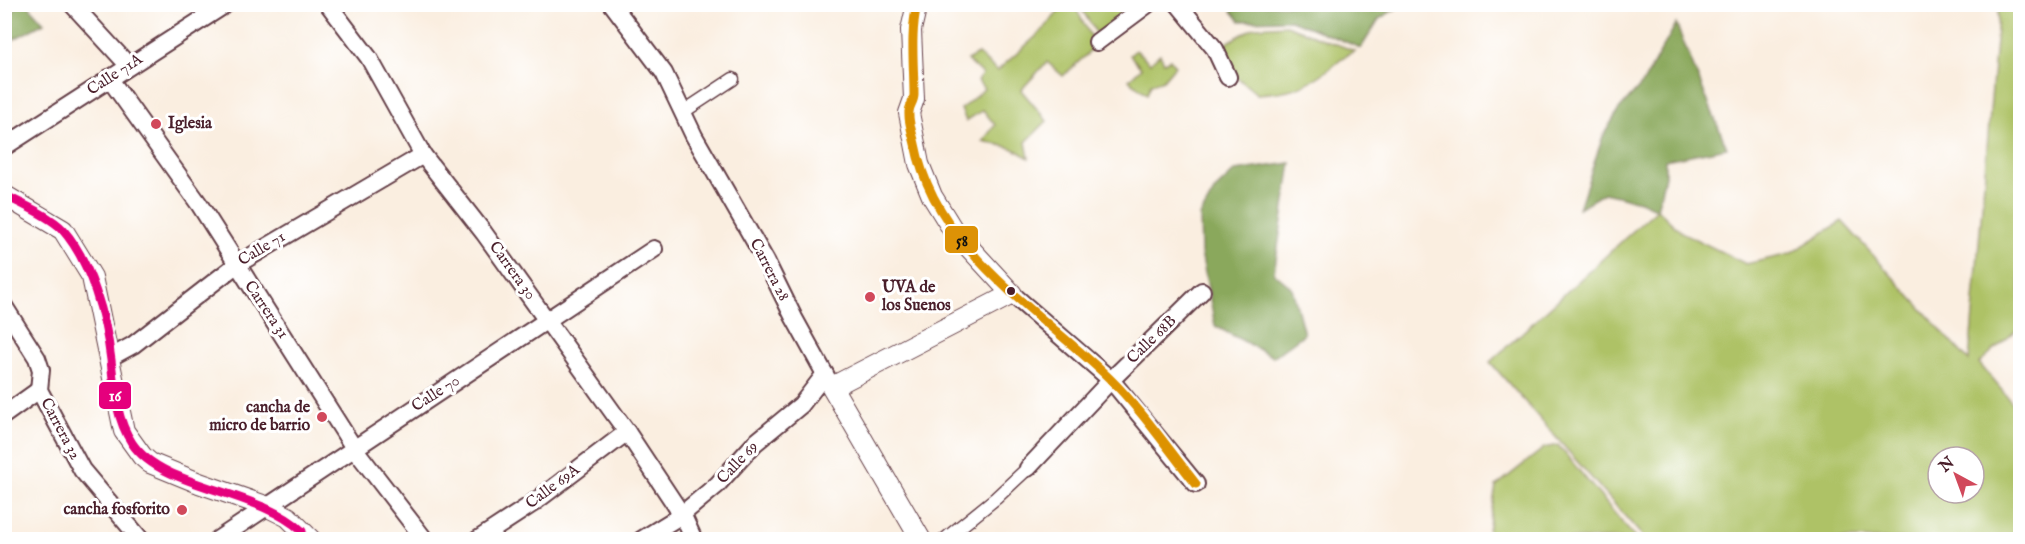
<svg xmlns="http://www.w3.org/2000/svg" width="2025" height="544" font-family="'IM FELL English',serif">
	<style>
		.green { fill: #aec266; stroke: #7c7048; stroke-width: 1.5; fill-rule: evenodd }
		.forest { fill: #8aa85b; stroke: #6a6443; stroke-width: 1.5 }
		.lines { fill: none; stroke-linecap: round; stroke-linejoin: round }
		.pedestrian-casing { stroke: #643e46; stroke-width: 15 }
		.minor-casing { stroke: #643e46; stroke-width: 20 }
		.tertiary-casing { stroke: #643e46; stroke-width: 22 }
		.pedestrian { stroke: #fff; stroke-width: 12 }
		.minor { stroke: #fff; stroke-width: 16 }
		.tertiary { stroke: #fff; stroke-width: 20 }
		.bus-1-casing { stroke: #fff; stroke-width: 14 }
		.bus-2-casing { stroke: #fff; stroke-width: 14 }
		.bus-1 { stroke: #dd9206; stroke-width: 9 }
		.bus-2 { stroke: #e5007d; stroke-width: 9 }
		.poi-dot { fill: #d1495b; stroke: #fff; stroke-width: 2 }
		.bus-dot { fill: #4a1f2b; stroke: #fff; stroke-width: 2 }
		.labels { text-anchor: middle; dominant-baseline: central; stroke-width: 6; stroke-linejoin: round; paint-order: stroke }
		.street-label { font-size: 16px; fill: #4a1f2b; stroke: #fff }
		.poi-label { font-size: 16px; font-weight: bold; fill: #4a1f2b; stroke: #fff; text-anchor: start }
		.line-badge { stroke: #fff; stroke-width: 2 }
		.badge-label { font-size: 16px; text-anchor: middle; font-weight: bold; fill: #fff }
		.pale-badge-label { font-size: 16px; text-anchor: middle; font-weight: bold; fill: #111 }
	</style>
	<rect width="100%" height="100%" fill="#fff"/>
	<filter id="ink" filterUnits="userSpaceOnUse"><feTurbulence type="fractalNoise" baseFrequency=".0167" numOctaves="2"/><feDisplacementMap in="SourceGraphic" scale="12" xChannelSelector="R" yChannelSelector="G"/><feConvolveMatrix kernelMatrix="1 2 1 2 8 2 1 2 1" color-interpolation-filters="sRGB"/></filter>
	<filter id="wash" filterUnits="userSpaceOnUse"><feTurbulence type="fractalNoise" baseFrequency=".008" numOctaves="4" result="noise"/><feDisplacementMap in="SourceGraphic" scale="24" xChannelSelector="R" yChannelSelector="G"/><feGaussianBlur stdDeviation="1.35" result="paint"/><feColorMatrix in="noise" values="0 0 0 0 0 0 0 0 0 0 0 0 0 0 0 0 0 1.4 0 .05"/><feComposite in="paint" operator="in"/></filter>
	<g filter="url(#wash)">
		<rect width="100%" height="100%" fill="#faeee0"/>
		<g class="green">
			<path d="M1052,5H1074L1096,46L1063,76L1047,62L1021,90L1047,121L1026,142L1029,158L1012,148L983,141L995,125L983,110L966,121L961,109L984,89L978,81L982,74L967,60L978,54L997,71L1042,31L1058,12Z"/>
			<path d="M1079,5H1120L1128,17L1099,38Z"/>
			<path d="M1999,5H2020V327L1979,363L2020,412V539H1645L1490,362L1657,209L1681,232L1746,264L1790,254L1842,221L1969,361ZM1938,457H1974V493H1938Z"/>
			<path d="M1286,25L1355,51C1343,56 1338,63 1328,70C1302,89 1288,92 1257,94L1234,75L1221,46L1255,27Z"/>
			<path d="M1136,50L1150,63L1160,54L1164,62L1170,59L1175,66L1163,80L1151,84L1147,94L1129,80L1141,68L1130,55Z"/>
			<path d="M1558,445L1636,539H1492L1488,531L1496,486L1544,448Z"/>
		</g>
		<g class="forest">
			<path d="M19,4L28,5L44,23L5,44V22Z"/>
			<path d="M1227,5H1402L1379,19L1361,48L1291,20L1240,21Z"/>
			<path d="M1676,24L1727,148L1665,160V176L1657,209L1640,201L1604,193L1579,208L1603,136L1618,111L1643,83Z"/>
			<path d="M1291,163L1274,273L1292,288L1304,334L1273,357L1215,326L1201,252L1200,216L1215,190L1235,171Z"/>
		</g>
	</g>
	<g filter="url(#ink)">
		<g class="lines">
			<g class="pedestrian-casing">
				<g id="pedestrian">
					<path d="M683,112L733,79"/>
					<path d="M944,540L996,498L1028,468"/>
				</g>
			</g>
			<g class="minor-casing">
				<g id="minor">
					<path d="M72,4L129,66"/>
					<path d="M328,4L369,58L423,155L484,233L627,432L684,518L694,540"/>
					<path d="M612,4L664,73L694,136L766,261L794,318L832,387"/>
					<path d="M1178,4L1215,49L1228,77"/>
					<path d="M1097,42L1148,4"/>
					<path d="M109,78L199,204L354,448L425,540"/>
					<path d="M4,147L226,4"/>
					<path d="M1012,294L1111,380L1196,484"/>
					<path d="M4,306L37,358L41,370L39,390L82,470L141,540"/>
					<path d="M111,357L133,345L236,265L423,155"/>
					<path d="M4,415L39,390"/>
					<path d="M1028,468L1111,380L1202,291"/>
					<path d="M217,540L654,249"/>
					<path d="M477,540L532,504L627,432"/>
					<path d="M641,540L680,516L717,485L755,443L801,405L825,374"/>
				</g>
			</g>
			<g class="tertiary-casing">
				<g id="tertiary">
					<path d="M917,4L911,30L914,99L909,113L919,164L932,196L953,230L1012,294L832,387L921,540"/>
					<path d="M4,195L63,230L92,277L124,431L142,456L150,463L199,483L268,507L288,517L311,540"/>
				</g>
			</g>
			<use href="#pedestrian" class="pedestrian"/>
			<use href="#minor" class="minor"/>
			<use href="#tertiary" class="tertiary"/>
			<g class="bus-1-casing">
				<path id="bus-1" d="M917,4C910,35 914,64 914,95C914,102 909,106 909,112C908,122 913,135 915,144C935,249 1037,309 1109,378C1141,409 1168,449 1196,484"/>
			</g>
			<g class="bus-2-casing">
				<path id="bus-2" d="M4,195C20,203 52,217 63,230C91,262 106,318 111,360C114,388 116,419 132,443C162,489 257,489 302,531"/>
			</g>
			<use href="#bus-1" class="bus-1"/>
			<use href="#bus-2" class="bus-2"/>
		</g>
	</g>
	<g class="poi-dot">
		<circle cx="156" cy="124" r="6"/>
		<circle cx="870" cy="297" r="6"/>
		<circle cx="322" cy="417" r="6"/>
		<circle cx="182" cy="510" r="6"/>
	</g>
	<circle class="bus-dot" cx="1011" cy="291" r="5"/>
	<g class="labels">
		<g class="street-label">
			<text transform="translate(115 75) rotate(-33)">Calle 71A</text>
			<text transform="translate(262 249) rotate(-31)">Calle 71</text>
			<text transform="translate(769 270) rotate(63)">Carrera 28</text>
			<text transform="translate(512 271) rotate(54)">Carrera 30</text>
			<text transform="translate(266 310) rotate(56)">Carrera 31</text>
			<text transform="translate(1152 340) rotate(-44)">Calle 68B</text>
			<text transform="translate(436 394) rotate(-33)">Calle 70</text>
			<text transform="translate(60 429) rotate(62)">Carrera 32</text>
			<text transform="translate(738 463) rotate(-47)">Calle 69</text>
			<text transform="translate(553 487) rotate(-37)">Calle 69A</text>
		</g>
		<g class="poi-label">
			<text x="168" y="124">Iglesia</text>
			<text x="882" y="288">UVA de<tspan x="882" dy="18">los Suenos</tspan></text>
			<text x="310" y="408" text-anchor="end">cancha de<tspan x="310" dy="18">micro de barrio</tspan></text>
			<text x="170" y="510" text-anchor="end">cancha fosforito</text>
		</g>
	</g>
	<g class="line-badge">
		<rect x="944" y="225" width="35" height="29" rx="6" fill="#dd9206"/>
		<rect x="98" y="381" width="34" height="29" rx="6" fill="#e5007d"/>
	</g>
	<g class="badge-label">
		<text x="115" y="401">16</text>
	</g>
	<g class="pale-badge-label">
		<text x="962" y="246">58</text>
	</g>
	<rect width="2025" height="544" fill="none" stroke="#fff" stroke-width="24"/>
	<g transform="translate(1956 475) rotate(319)"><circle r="28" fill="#ffffff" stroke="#b7a5aa" stroke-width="1.5"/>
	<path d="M0-4.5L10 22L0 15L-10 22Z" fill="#d1495b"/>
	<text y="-9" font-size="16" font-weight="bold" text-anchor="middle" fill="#4a1f2b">N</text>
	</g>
</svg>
